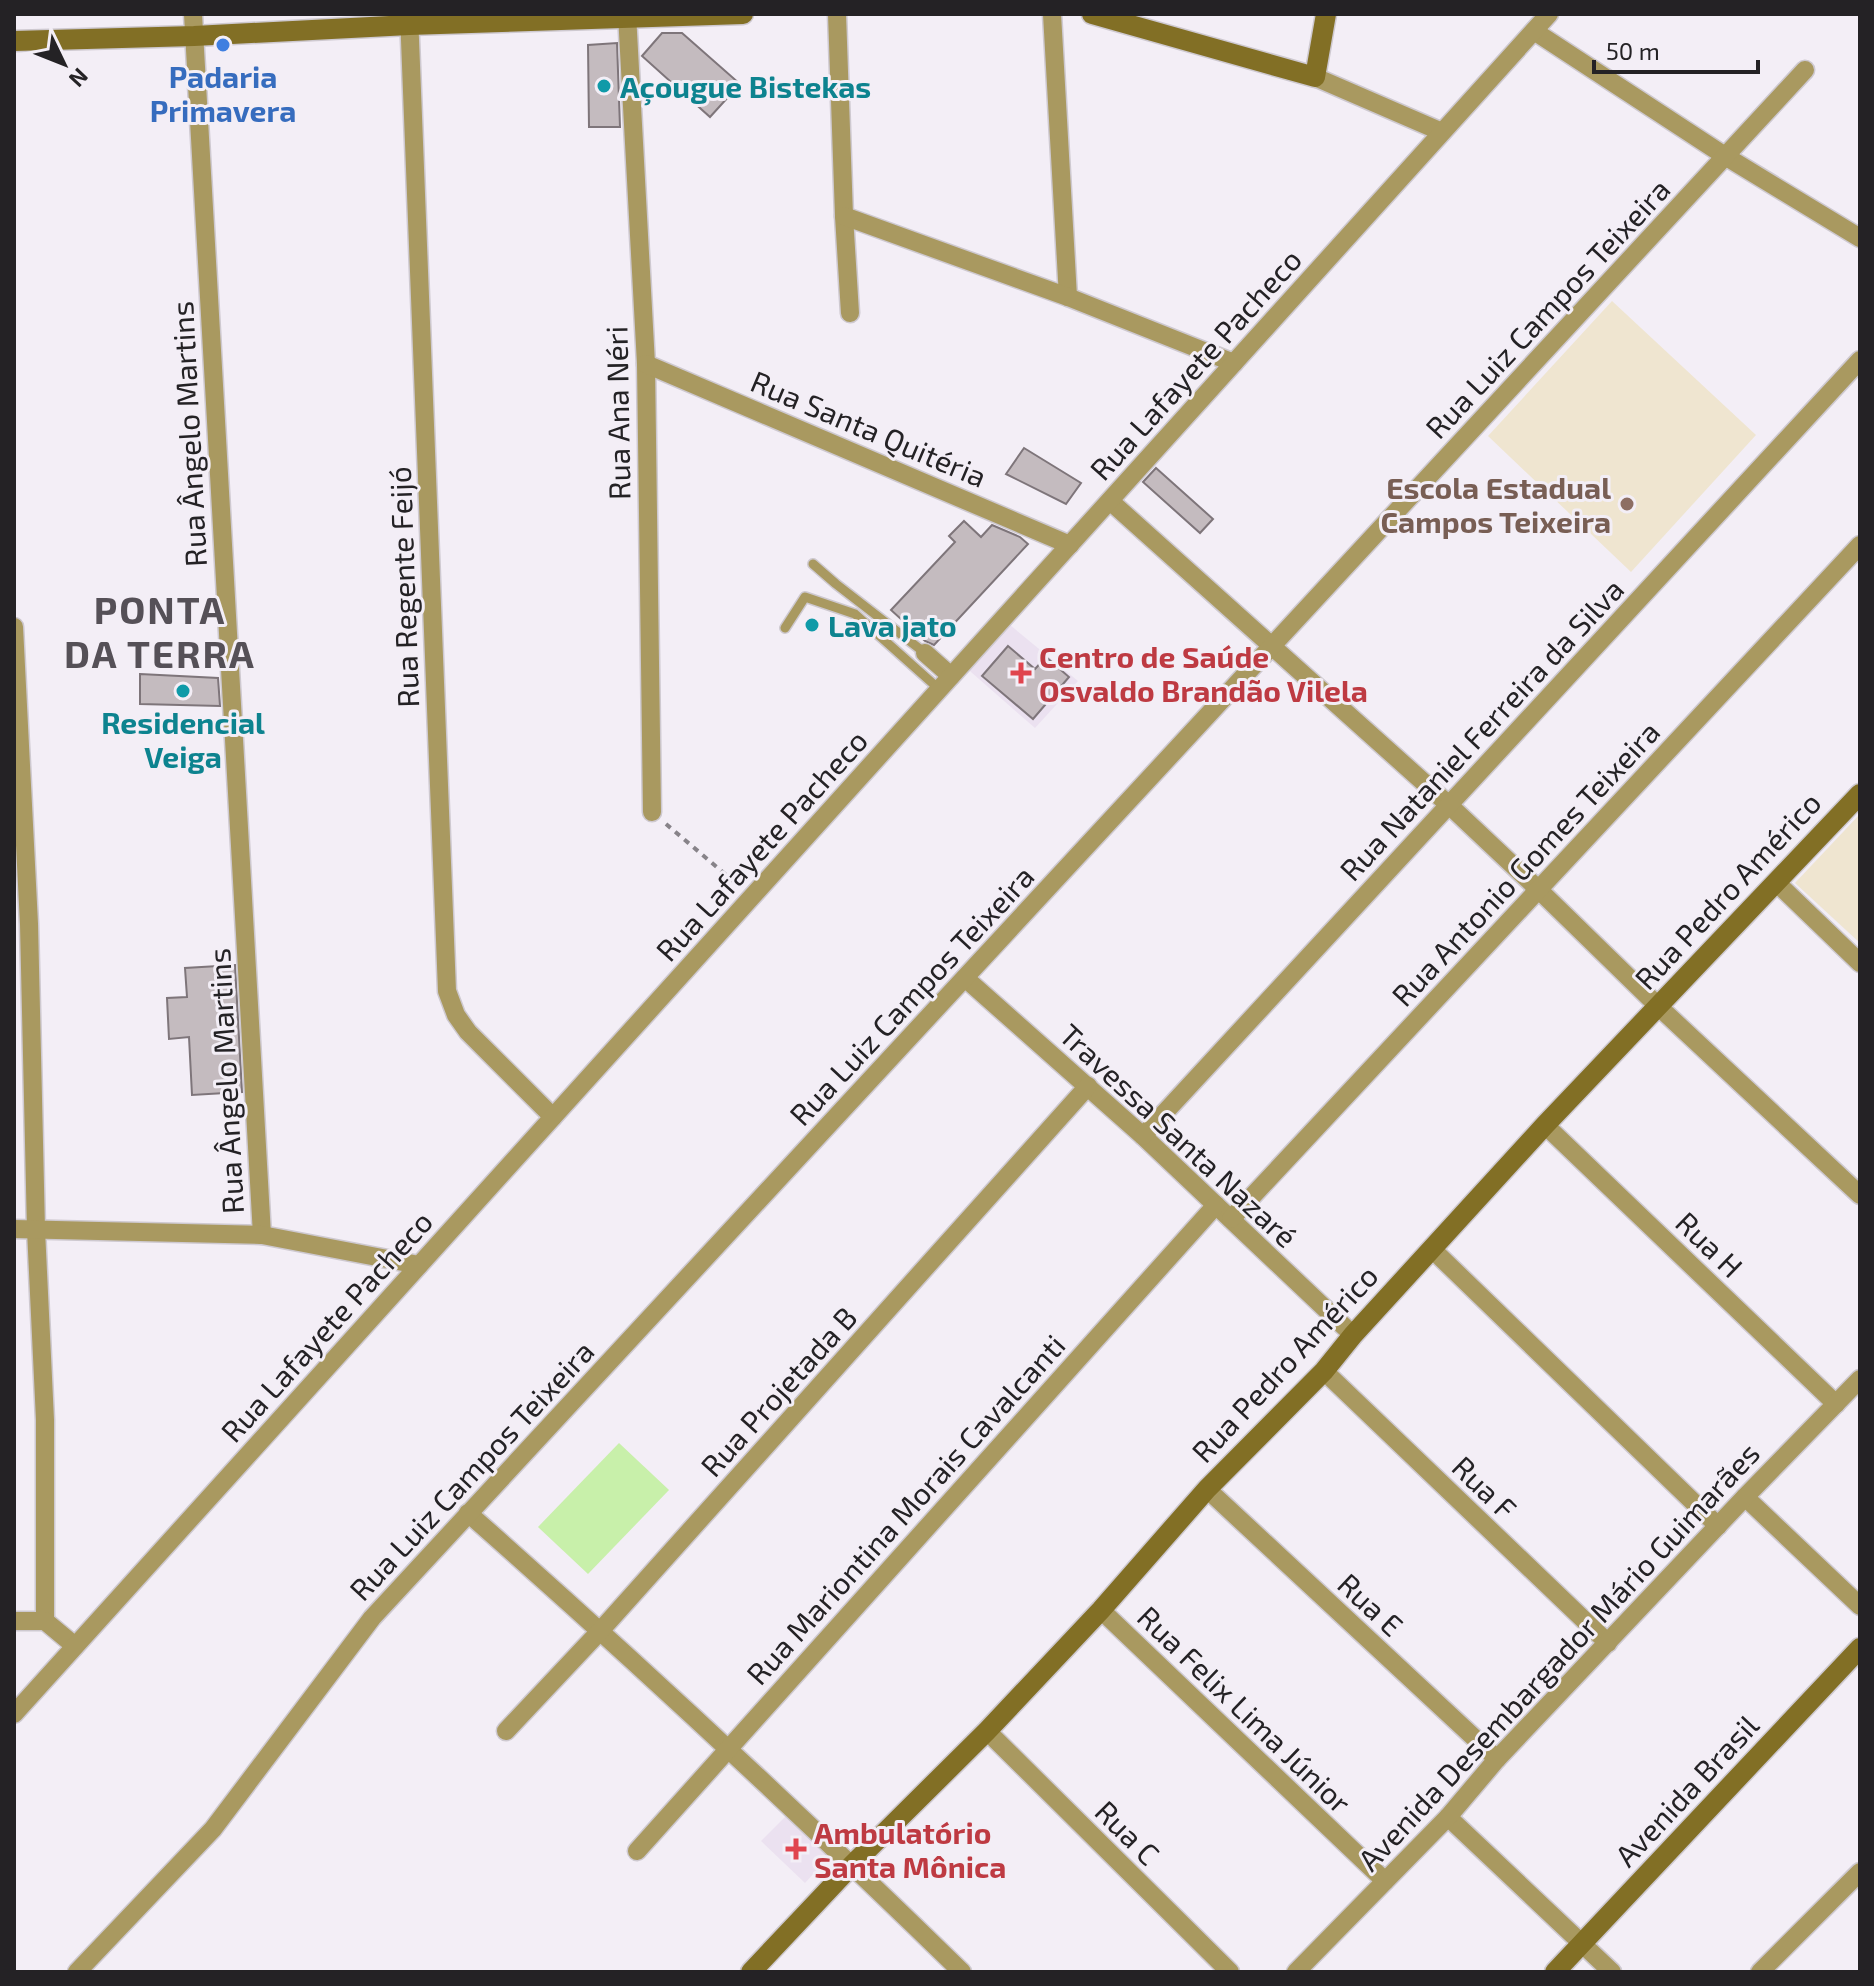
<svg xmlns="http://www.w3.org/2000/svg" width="1874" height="1986" font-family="'Exo 2',sans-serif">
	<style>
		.built { fill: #ebe1f0 }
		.education { fill: #efe5d0 }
		.green { fill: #c8f0aa }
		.building { fill: #c4bbbf; stroke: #7e757a; stroke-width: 2 }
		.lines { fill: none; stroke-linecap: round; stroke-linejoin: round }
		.lane-casing { stroke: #cec9d0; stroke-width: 12 }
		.street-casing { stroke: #cec9d0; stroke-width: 21 }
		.secondary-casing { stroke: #cec9d0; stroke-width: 23 }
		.path { stroke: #878389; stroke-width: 4; stroke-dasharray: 6 6; stroke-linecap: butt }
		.lane { stroke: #a99960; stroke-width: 9 }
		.street { stroke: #a99960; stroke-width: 18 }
		.secondary { stroke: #826f25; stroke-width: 20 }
		.shop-dot { fill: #3f7fe0; stroke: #f3eef6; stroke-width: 3 }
		.culture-dot { fill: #0f9aa8; stroke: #f3eef6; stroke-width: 3 }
		.education-dot { fill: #8d6e63; stroke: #f3eef6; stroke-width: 3 }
		.health-dot { fill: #e0444e; stroke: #f3eef6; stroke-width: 3 }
		.labels { text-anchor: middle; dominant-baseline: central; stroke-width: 6; stroke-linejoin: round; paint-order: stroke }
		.shop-label { font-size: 30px; font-weight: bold; fill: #366cbe; stroke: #f3eef6 }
		.culture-label { font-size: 30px; font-weight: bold; fill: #0d838f; stroke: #f3eef6; text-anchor: start }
		.street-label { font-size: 30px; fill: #242225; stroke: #f3eef6 }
		.education-label { font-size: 30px; font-weight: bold; fill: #785e54; stroke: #f3eef6; text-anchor: end }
		.health-label { font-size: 30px; font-weight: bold; fill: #be3a42; stroke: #f3eef6; text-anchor: start }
		.district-label { font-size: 38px; font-weight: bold; letter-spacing: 2px; fill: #555057; stroke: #f3eef6 }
	</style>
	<rect width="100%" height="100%" fill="#f3eef6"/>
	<g class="built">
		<path d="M1004,620L1078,681L1035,728L963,665Z"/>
		<path d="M787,1815L830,1856L805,1883L761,1841Z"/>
	</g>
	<g class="education">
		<path d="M1612,301L1756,435L1631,572L1488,436Z"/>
		<path d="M1860,814V943L1795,883Z"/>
	</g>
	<path class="green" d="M619,1443L669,1490L588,1574L538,1527Z"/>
	<g class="building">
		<path d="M662,33H682L740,84L710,117L642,56Z"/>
		<path d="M617,43L620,127H589L588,45Z"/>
		<path d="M1024,448L1081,483L1066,504L1006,474Z"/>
		<path d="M1156,468L1213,519L1200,533L1143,482Z"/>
		<path d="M964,521L981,537L992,525L1020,537L1028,544L934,645L925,641L891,610L955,542L949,536Z"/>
		<path d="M1008,646L1035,669L1046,657L1069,677L1033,719L982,676Z"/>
		<path d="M140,674L218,678L220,706L140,704Z"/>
		<path d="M235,965L242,1092L192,1095L189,1037L169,1039L167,998L187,997L185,968Z"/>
	</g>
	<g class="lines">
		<g class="lane-casing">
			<g id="lane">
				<path d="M813,564L836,584L925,653"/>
				<path d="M785,628L805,597L855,614L939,689"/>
			</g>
		</g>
		<g class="street-casing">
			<g id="street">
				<path d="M193,14L262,1235"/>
				<path d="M409,14L447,991L456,1015L468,1032L553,1117"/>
				<path d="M627,14L646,364L652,812"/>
				<path d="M837,14L844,216L850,313"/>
				<path d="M1052,14L1068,297"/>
				<path d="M1534,31L1725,156L1860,238"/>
				<path d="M1315,77L1442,132"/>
				<path d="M844,216L1068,297L1234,363"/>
				<path d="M646,364L1070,545"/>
				<path d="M1110,501L1449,805L1539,890L1659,1007L1860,1195"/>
				<path d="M14,627L29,924L36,1230L45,1420V1621"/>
				<path d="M925,653L951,676"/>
				<path d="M1777,883L1860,963"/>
				<path d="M965,978L1143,1136L1353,1335"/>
				<path d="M1545,1125L1836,1404"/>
				<path d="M1143,1136L1860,360"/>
				<path d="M1231,1219L1860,545"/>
				<path d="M14,1229L262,1235L419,1265"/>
				<path d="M1432,1249L1718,1526"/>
				<path d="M1324,1371L1608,1643"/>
				<path d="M1207,1489L1497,1759"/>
				<path d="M1745,1497L1860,1606"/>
				<path d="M468,1513C637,1662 801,1815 962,1972"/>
				<path d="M1101,1610L1385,1881"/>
				<path d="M14,1621H45L75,1646"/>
				<path d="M14,1714L1549,14"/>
				<path d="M506,1731L601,1630L1088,1086"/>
				<path d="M987,1731L1230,1972"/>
				<path d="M1448,1817L1612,1972"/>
				<path d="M637,1851L1216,1205"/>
				<path d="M77,1972L213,1829L372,1618L1805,70"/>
				<path d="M1296,1972L1448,1817L1497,1759L1745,1497L1860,1379"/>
				<path d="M1760,1972L1860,1872"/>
			</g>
		</g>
		<g class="secondary-casing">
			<g id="secondary">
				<path d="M1092,14L1315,77L1326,14"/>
				<path d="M14,41L194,36L409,25L743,14"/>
				<path d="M751,1972L852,1865L987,1731L1101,1610L1207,1489L1324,1371L1353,1335L1545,1125L1860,794"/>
				<path d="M1555,1972L1860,1648"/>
			</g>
		</g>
		<path class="path" d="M666,824L738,885"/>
		<use href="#lane" class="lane"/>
		<use href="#street" class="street"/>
		<use href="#secondary" class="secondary"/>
	</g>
	<circle class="shop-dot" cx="223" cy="45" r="8"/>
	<g class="culture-dot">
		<circle cx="604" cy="86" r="8"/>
		<circle cx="812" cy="625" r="8"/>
		<circle cx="183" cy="691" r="8"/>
	</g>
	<circle class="education-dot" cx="1627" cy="504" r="8"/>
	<g class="health-dot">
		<path d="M1017 661h8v8h8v8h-8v8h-8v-8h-8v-8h8z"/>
		<path d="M792 1837h8v8h8v8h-8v8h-8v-8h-8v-8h8z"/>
	</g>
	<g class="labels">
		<g class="shop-label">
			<text x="223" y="76">Padaria<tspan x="223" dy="34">Primavera</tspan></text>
		</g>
		<g class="culture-label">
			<text x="620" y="86">Açougue Bistekas</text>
			<text x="828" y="625">Lava jato</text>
			<text x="183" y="722" text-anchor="middle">Residencial<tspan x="183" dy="34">Veiga</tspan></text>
		</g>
		<g class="street-label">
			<text transform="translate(1547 308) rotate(-47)">Rua Luiz Campos Teixeira</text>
			<text transform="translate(1195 364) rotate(-48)">Rua Lafayete Pacheco</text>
			<text transform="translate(617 413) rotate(-91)">Rua Ana Néri</text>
			<text transform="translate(869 428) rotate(23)">Rua Santa Quitéria</text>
			<text transform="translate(188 434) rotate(-93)">Rua Ângelo Martins</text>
			<text transform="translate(403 587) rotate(-92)">Rua Regente Feijó</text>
			<text transform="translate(1481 729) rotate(-47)">Rua Nataniel Ferreira da Silva</text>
			<text transform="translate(761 845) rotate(-48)">Rua Lafayete Pacheco</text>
			<text transform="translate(1525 863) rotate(-47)">Rua Antonio Gomes Teixeira</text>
			<text transform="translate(1727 890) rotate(-47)">Rua Pedro Américo</text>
			<text transform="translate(911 995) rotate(-47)">Rua Luiz Campos Teixeira</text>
			<text transform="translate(225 1081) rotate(-93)">Rua Ângelo Martins</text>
			<text transform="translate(1179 1135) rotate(43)">Travessa Santa Nazaré</text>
			<text transform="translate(1710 1244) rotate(44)">Rua H</text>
			<text transform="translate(326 1326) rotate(-48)">Rua Lafayete Pacheco</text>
			<text transform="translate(1284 1363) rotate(-47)">Rua Pedro Américo</text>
			<text transform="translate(778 1391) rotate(-48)">Rua Projetada B</text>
			<text transform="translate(471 1470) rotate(-47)">Rua Luiz Campos Teixeira</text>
			<text transform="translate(1485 1487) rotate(44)">Rua F</text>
			<text transform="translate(905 1509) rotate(-48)">Rua Mariontina Morais Cavalcanti</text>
			<text transform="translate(1371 1604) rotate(43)">Rua E</text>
			<text transform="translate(1558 1656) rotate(-47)">Avenida Desembargador Mário Guimarães</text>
			<text transform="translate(1245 1709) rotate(44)">Rua Felix Lima Júnior</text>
			<text transform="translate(1686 1790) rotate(-47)">Avenida Brasil</text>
			<text transform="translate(1128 1832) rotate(45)">Rua C</text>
		</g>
		<g class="education-label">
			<text x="1611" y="487">Escola Estadual<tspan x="1611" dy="34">Campos Teixeira</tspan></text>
		</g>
		<g class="health-label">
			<text x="1039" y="656">Centro de Saúde<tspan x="1039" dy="34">Osvaldo Brandão Vilela</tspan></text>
			<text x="814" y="1832">Ambulatório<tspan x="814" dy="34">Santa Mônica</tspan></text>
		</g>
		<g class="district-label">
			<text x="160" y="609">PONTA<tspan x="160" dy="44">DA TERRA</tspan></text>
		</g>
	</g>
	<rect width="1874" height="1986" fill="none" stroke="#242225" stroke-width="32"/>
	<g transform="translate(64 64) rotate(133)" stroke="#f3eef6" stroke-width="6" paint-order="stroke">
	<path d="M0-6L14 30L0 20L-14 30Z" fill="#242225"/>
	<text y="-12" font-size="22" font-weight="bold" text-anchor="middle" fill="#242225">N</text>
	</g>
	<path d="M1594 60v12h164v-12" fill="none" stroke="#242225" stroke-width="4"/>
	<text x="1606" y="60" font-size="24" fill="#242225" stroke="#f3eef6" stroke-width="6" paint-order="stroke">50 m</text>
</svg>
